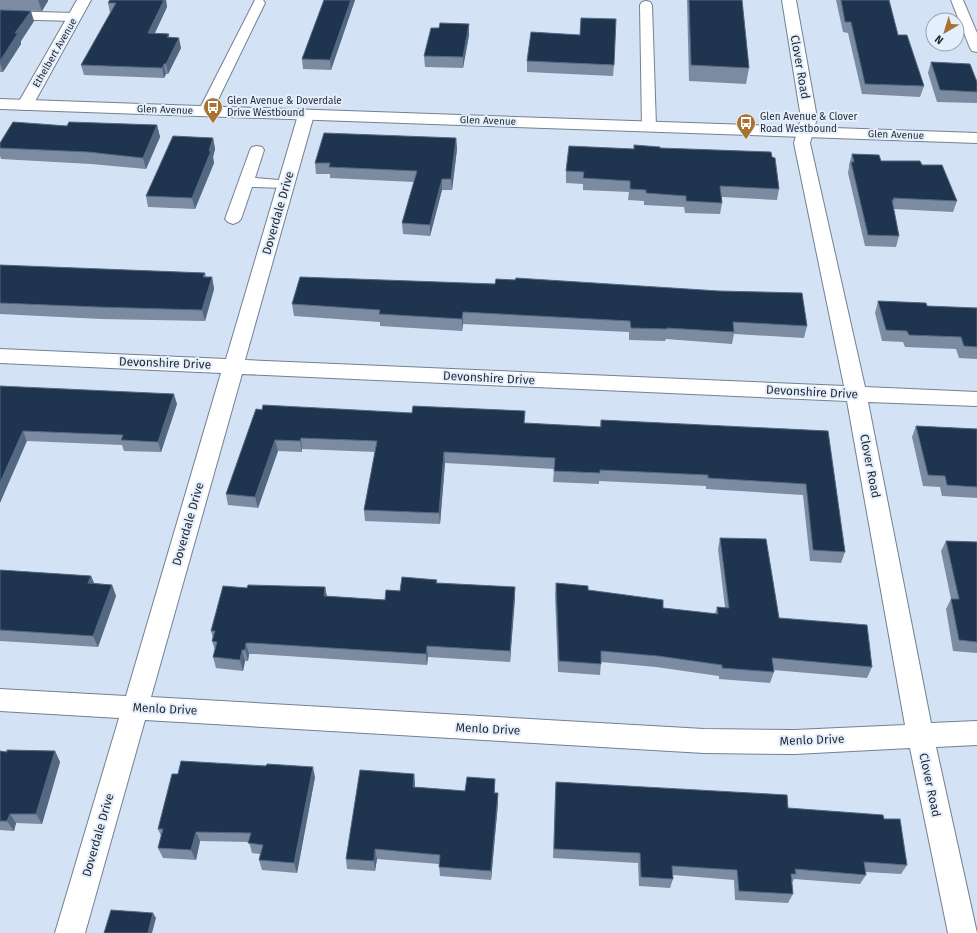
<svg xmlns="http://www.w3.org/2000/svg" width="977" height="933" font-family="'Fira Sans',sans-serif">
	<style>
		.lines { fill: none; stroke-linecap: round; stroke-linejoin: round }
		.lane-casing { stroke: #738090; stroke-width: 2 }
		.street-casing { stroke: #738090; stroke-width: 2 }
		.secondary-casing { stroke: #738090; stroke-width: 2 }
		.lane { fill: #fff; fill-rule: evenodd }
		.street { fill: #fff; fill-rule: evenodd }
		.secondary { fill: #fff; fill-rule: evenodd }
		.wall { fill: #7a8ba2 }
		.shaded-wall { fill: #556881 }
		.building { fill: #1f344f; stroke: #556881 }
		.labels { text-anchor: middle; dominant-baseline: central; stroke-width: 4; stroke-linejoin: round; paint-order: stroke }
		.far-street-label { font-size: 10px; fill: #272c33; stroke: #e4effe }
		.far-poi-label { font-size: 10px; fill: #272c33; stroke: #e4effe; text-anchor: start }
		.street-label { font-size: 12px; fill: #272c33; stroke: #e4effe }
	</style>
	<rect width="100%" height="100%" fill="#d4e2f5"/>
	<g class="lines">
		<g class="lane-casing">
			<g id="lane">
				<path d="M255,0H263L265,3L212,112L210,115L205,116L200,115L198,112Z"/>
				<path d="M951,0H963L977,33V52L972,51L970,48Z"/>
				<path d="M646,1L650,2L652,5L656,127L654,130L649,131L644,130L642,127L640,5L642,2Z"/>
				<path d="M0,11L75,13L79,14L81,17L79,20L75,21L0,19Z"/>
				<path d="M257,146L262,147L264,150L255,178L291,181L293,184L291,187L286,188L252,187L241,219L238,222L233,224L228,222L225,219L250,150L252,147Z"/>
			</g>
		</g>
		<g class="street-casing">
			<g id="street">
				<path d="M77,0H91L33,105L31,108L25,110L19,108L17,105Z"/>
				<path d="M782,0H796L817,118L810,143L865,387L977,392V406L868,402L931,723L977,721V745L936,747L977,933H948L910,748L795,754L704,753L145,720L85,933H55L119,718L0,711V689L126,696L221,373L0,363V349L226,359L298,115L300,112L306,110L312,112L314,115L245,360L844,386L794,143L801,118ZM242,374L847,401L905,725L795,730L704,729L151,697Z"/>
			</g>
		</g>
		<g class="secondary-casing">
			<path id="secondary" d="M0,99L977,133V143L0,109Z"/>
		</g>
		<use href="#lane" class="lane"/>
		<use href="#street" class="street"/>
		<use href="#secondary" class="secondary"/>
	</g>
	<g class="wall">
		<path d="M0,0H48V1L42,11L0,10Z"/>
		<path d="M110,0H166L167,7L155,33L169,34V37L181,48L168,74H166L164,78L84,75L81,65L110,13L108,3Z"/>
		<path d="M324,0H355L331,70L303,69L302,59Z"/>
		<path d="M687,0H742L749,68L746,84L689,81Z"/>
		<path d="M836,0H889L898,35L924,86L920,97L862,94L848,33L843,32Z"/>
		<path d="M0,10L34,21L21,41V44L3,72H0Z"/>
		<path d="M469,24V35L463,68L425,67L424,56L439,28Z"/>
		<path d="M527,61L614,65L613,76L527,72Z"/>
		<path d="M931,62L977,82V103L937,102L928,73Z"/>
		<path d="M157,125L160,137L146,169L91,164L1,159L0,156V143L67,126Z"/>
		<path d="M213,138L215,149L213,157L214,163L195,209L148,207L146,196Z"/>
		<path d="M456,138L457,149L452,190H442L430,236L403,234L402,223L414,182L330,178V174H316L315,163Z"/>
		<path d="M660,148L779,189L777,200L722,197V203L720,214L685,213L684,207L644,205V201L628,200L629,192L583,190V184L566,183V171L633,149Z"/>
		<path d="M852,154L881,161L922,165L957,201L953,212L894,209L899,236L896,247L865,246L848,173L849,167V165Z"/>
		<path d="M0,265L205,273L206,277H212L214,289L205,321L101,319L0,314Z"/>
		<path d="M300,277L807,326L804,338L734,334L732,344L666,339L665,341L629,340V332L463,324L462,331L380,326V322L294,316L292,304Z"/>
		<path d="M878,301L927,306L977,308V359L959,358L956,349L905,347L903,342L882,341L875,313Z"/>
		<path d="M0,386L177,404L161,452L124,451L122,445L27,441Z"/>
		<path d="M256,409L600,427L601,420L828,431L845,552L841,563L810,561L803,495L706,489V486L599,481V484L553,482L554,469L445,463L440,524L365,521L364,510L375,452L302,449V452L278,451L258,508L228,505L226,494Z"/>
		<path d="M916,426L977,429V498L942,496L940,487L923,486L912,437Z"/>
		<path d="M720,538L779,618L872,667L867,678L773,670L774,672L770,683L719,679V676L656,667L601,662L600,675L558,672L555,595L556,583L663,608L715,614L717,607H725L718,549Z"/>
		<path d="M946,541L977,542V653L953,651L946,609L951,599L941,551Z"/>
		<path d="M0,570L91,576L94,583L112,585L116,596L98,647L0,641Z"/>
		<path d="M437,583L515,587L510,662L428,657L427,665L255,654H249L248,661H245L243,671L216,668L213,657L215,650L212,641L213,638L211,631L247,588L325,587L327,596L385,600L400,591Z"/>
		<path d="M0,751L7,752L55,751L60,762L42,824L16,823L14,831L0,830Z"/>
		<path d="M266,766L315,777L297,873L262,870L259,860L260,854L252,853L249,842L200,841L196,860L163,858L158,848L161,836L158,829L178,774Z"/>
		<path d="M414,774L415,784V787L465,791L495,789V793H498V803L491,880L440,876L439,864L377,859L375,871L347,869L346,859Z"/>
		<path d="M556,782L884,819L907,865L901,874L865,872L866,875L860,884L794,879L792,883L793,894L788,903L735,900L734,880L673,875V879L670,888L639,886L638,863L553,858L555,792Z"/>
	</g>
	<g class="shaded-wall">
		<path d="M38,0H48V1L42,11Z"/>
		<path d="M164,0H166L167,7L150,43L148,33Z"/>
		<path d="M351,0H355L331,70L330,60Z"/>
		<path d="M31,11L34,21L21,41V44L3,72L0,63V61L15,33Z"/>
		<path d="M469,24V35L463,68V57Z"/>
		<path d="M179,38L181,48L168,74L166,64Z"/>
		<path d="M164,64L166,74L164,78L162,68Z"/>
		<path d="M157,125L160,137L146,169L143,158Z"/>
		<path d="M213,138L215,149L213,157L214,163L195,209L192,198L209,151Z"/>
		<path d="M456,138L457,149L452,190L451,179Z"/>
		<path d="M442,179V190L430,236V225Z"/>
		<path d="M212,277L214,289L205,321L202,310Z"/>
		<path d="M463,312V324L462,331V319Z"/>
		<path d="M174,394L177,404L161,452L158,442Z"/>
		<path d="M23,431L27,441L0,503V483Z"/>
		<path d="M301,438L302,449V452L300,441Z"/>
		<path d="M275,440L278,451L258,508L255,497Z"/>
		<path d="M444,452L445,463L440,524L439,513Z"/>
		<path d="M91,576L96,588L88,583Z"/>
		<path d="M112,585L116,596L98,647L93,636Z"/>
		<path d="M325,587L327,599L324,596Z"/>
		<path d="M515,587V599L510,662V651Z"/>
		<path d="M246,643L249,654L248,661L245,650Z"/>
		<path d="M427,646L428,657L427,665L426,654Z"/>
		<path d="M242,650L245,661L243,671L240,660Z"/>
		<path d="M55,751L60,762L42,824L36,814Z"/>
		<path d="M313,767L315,777L297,873L294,863Z"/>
		<path d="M414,774L415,784L414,797L413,787Z"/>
		<path d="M495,779V789L494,803V793Z"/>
		<path d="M498,793V803L491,880V871Z"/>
		<path d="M10,814L16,823L14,831L7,821Z"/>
		<path d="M196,832L200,841L196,860L191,850Z"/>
		<path d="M375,849L377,859L375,871L374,861Z"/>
		<path d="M153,913L156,918L152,933H148Z"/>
	</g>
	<g class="building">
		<path d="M110,0H164L148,33L169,34L167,37L179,38L166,64H164L162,68L81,65L116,3H108Z"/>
		<path d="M324,0H351L330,60L302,59Z"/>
		<path d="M689,0H742L749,68L691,65Z"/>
		<path d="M841,0H889L898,35H907L924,86L865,84L851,22H845Z"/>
		<path d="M0,10L31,11L15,33H18L0,61Z"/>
		<path d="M581,18L616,19L614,65L527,61L531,32L580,35Z"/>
		<path d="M440,23L469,24L463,57L424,56L431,28H439Z"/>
		<path d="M931,62L970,64L977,82V92L940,90Z"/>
		<path d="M13,122L67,126L69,122L157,125L143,158L88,152L0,148V143Z"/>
		<path d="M324,133L456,138L451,179H442L430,225L402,223L417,171L329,167L330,163H315Z"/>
		<path d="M173,136L213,138L209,151H211L192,198L146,196Z"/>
		<path d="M634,145L660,147V148L771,152L772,157L775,158L779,189L720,186L722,203L686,201V196L646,193V190L630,189V181L583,178L584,172L566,171L569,146L634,149Z"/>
		<path d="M852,154L879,155L881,161H920L922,165H942L957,201L893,198L894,200H892L899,236L868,235L851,162H854Z"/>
		<path d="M0,265L205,273L203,277H212L202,310L98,307L0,303Z"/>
		<path d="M300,277L495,284L496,279L515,280L516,278L719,291L802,293L807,326L733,322L734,332L667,328V329L631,328L630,321L463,312L462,319L379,314L380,310L292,304Z"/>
		<path d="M878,301L926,303L927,306L977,308V347L964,346L961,337L909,335L907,331L886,330Z"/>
		<path d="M0,386L174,394L158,442L121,440L123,435L23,431L0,483Z"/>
		<path d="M263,405L412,413L413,406L525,411L524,423L601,427V420L828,431L845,552L813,550L806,484L708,478V475L600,470V473L554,471L555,458L444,452L439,513L364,510L377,441L301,438L300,441L275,440L255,497L226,494L256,409L262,410Z"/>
		<path d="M916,426L977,429V487L947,485L945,476L928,475Z"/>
		<path d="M720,538L766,539L779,618L867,625L872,667L772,658L774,672L722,668V665L658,656L601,651V664L559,661L556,583L588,586V590L663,600V608L718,614L717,607L729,608Z"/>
		<path d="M946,541L977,542V642L959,640L951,599H959Z"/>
		<path d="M0,570L91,576L88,583L112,585L93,636L0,630Z"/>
		<path d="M402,577L437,580L436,583L515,587L510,651L427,646L426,654L252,643H246L245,650H242L240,660L213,657L217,642L212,641L215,631H211L223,586L247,588L248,585L325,587L324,596L385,600L386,590L400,591Z"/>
		<path d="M7,750L55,751L36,814H10L7,821H0V751L7,752Z"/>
		<path d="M181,761L266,766L267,764L313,767L294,863L259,860L263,845L248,843L251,833L196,832L191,850L158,848L163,829H158L172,774H178Z"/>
		<path d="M360,770L414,774L413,787L465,791L467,777L495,779L494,793H498L491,871L439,867L440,855L375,849L374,861L346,859Z"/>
		<path d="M556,782L787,795L788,808L883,815L884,819H900L907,865L864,862L866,875L795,869L796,874H791L793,894L739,891L737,870L672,866L673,879L641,877L640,853L554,849Z"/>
		<path d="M111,910L153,913L148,933H104Z"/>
	</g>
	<defs>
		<g id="bus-pin" transform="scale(1)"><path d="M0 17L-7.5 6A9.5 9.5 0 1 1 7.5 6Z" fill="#aa712f" stroke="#e4effe"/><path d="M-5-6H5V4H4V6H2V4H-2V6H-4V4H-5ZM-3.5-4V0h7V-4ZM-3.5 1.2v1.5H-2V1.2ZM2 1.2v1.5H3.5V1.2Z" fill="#fff"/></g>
	</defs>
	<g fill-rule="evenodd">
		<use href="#bus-pin" x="213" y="107"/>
		<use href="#bus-pin" x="746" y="123"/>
	</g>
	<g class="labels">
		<g class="far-street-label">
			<text transform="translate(55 53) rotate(-60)">Ethelbert Avenue</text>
			<text transform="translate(165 110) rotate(2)">Glen Avenue</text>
			<text transform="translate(488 121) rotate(2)">Glen Avenue</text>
			<text transform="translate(896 135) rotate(2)">Glen Avenue</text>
		</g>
		<g class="far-poi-label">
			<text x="227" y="101">Glen Avenue &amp; Doverdale<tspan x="227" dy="12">Drive Westbound</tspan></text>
			<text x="760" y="117">Glen Avenue &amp; Clover<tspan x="760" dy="12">Road Westbound</tspan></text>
		</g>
		<g class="street-label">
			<text transform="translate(800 67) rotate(80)">Clover Road</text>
			<text transform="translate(278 213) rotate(-74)">Doverdale Drive</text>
			<text transform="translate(165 363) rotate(2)">Devonshire Drive</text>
			<text transform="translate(489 378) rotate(3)">Devonshire Drive</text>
			<text transform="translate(812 392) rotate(3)">Devonshire Drive</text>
			<text transform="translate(870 466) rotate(79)">Clover Road</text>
			<text transform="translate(188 524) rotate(-74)">Doverdale Drive</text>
			<text transform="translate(165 709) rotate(3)">Menlo Drive</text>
			<text transform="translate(488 729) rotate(3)">Menlo Drive</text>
			<text transform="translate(812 740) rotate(-2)">Menlo Drive</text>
			<text transform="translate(930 785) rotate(78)">Clover Road</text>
			<text transform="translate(98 835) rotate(-74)">Doverdale Drive</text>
		</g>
	</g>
	<g transform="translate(945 32) rotate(218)"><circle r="19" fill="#e4effe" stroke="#98a1ad"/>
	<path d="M0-3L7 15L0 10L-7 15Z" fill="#aa712f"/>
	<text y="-6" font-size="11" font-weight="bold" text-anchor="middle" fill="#272c33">N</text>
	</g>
</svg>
